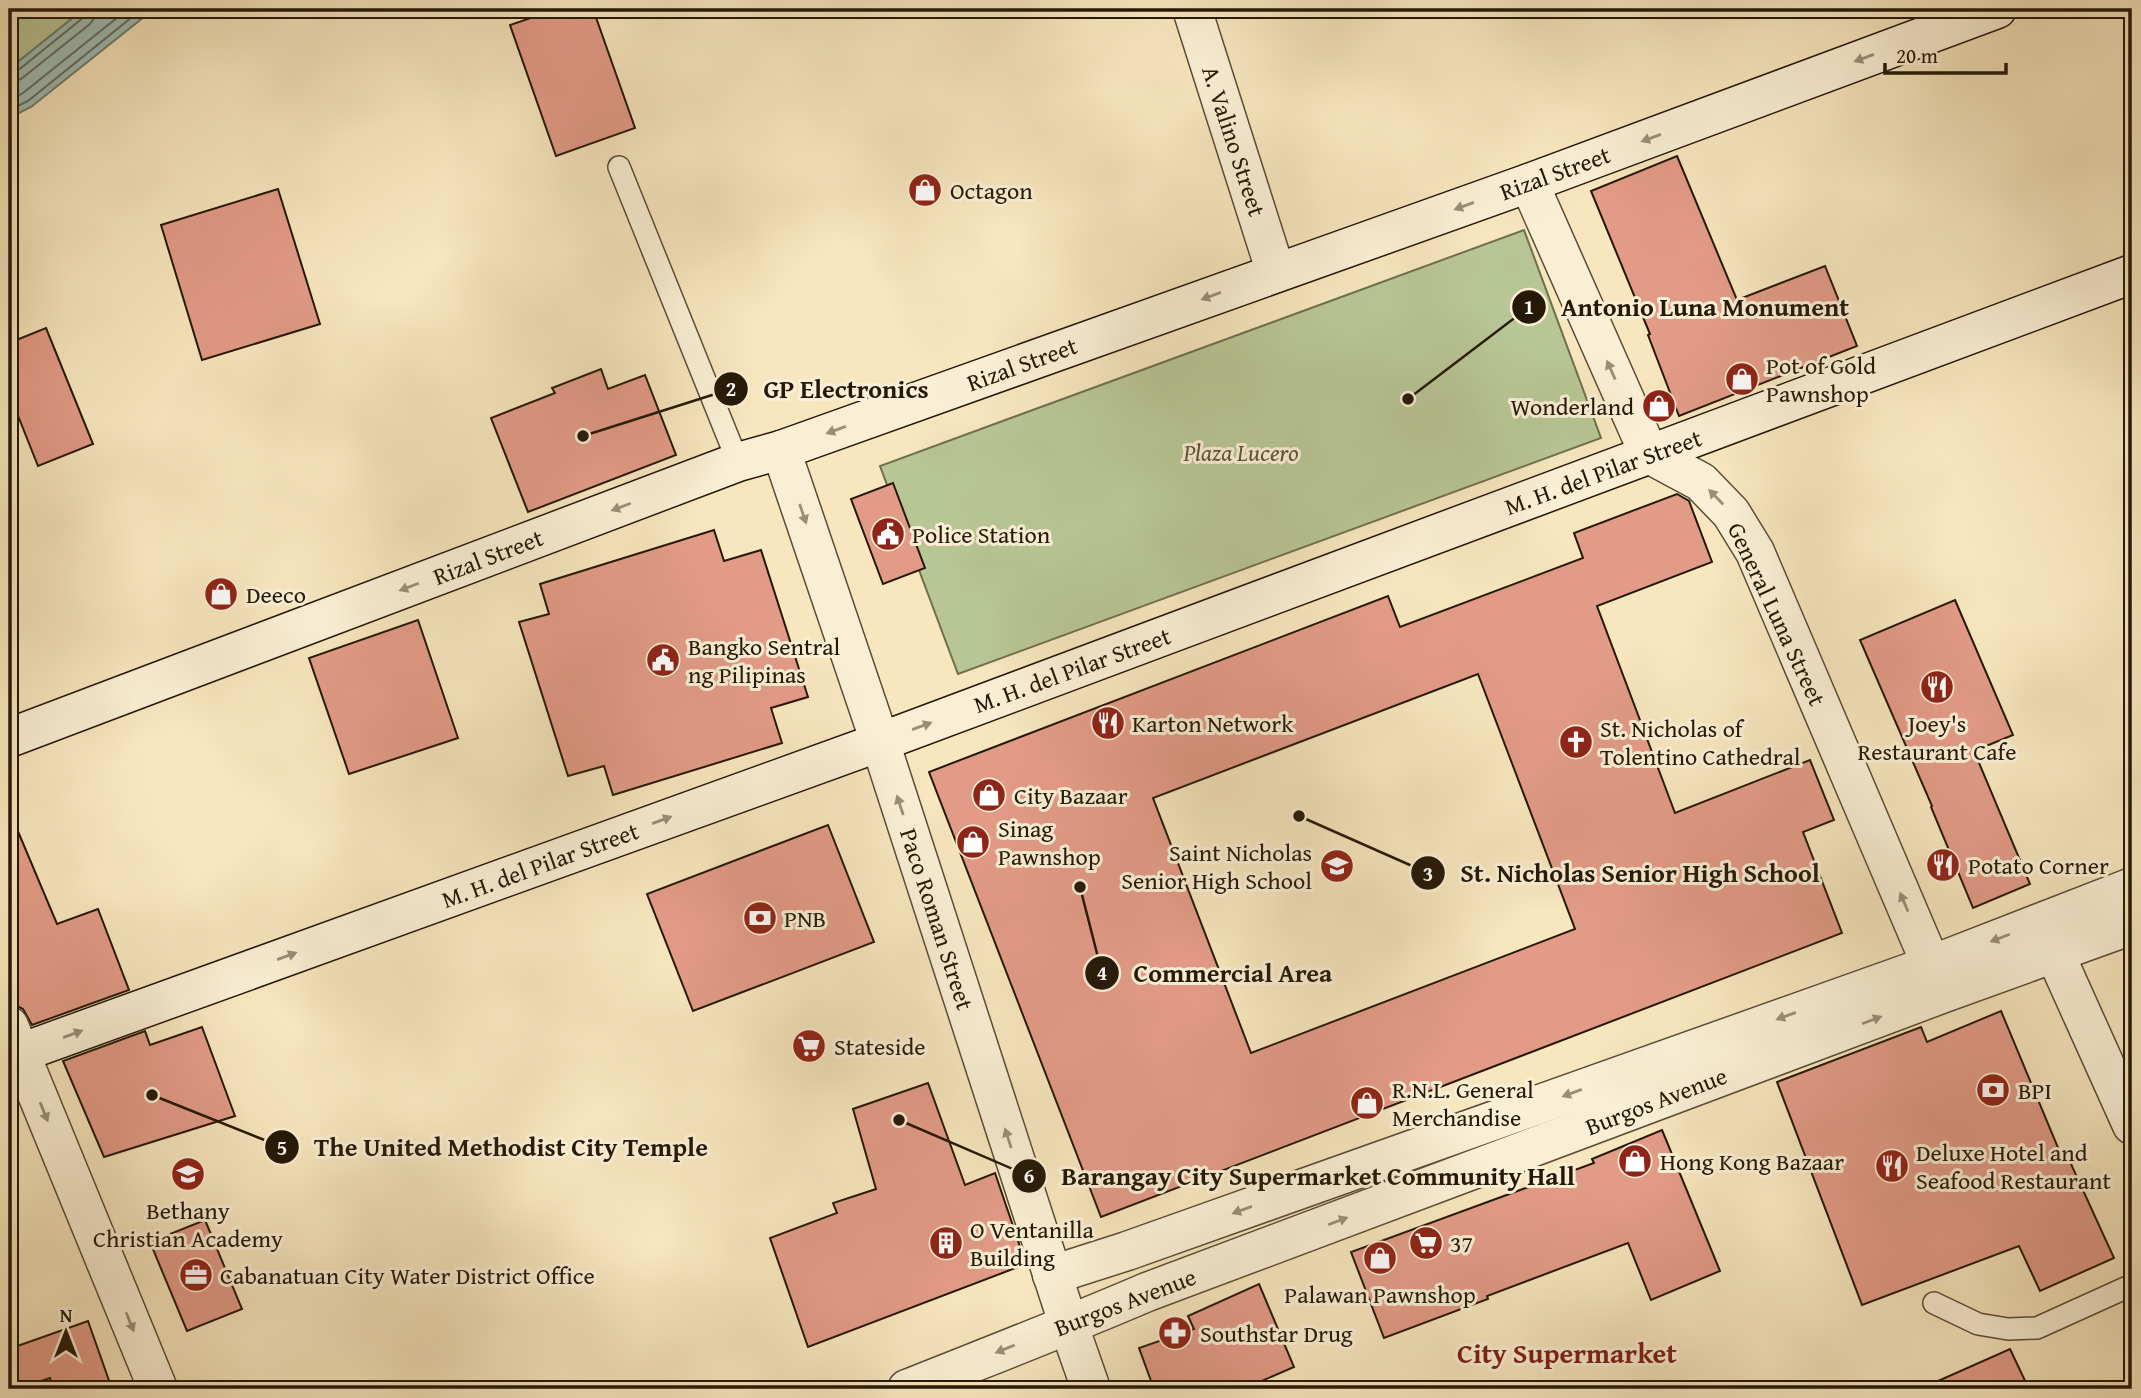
<svg xmlns="http://www.w3.org/2000/svg" width="2141" height="1398" font-family="'Gentium Book Plus',serif">
	<style>
		.green { fill: #b8c695; stroke: #6e6f4e; stroke-width: 2 }
		.water { fill: #9ebeb6; stroke: #6e7c70; stroke-width: 2 }
		.lines { fill: none; stroke-linecap: round; stroke-linejoin: round }
		.shore { stroke: #626b5e; stroke-width: 2 }
		.building { fill: #e29b87; stroke: #251807; stroke-width: 2; fill-rule: evenodd }
		.service-casing { stroke: #5a4c35; stroke-width: 24 }
		.minor-casing { stroke: #5a4c35; stroke-width: 41 }
		.tertiary-casing { stroke: #5a4c35; stroke-width: 41 }
		.secondary-casing { stroke: #251807; stroke-width: 41 }
		.service { stroke: #faefd5; stroke-width: 21 }
		.minor { stroke: #faefd5; stroke-width: 38 }
		.tertiary { stroke: #faefd5; stroke-width: 38 }
		.secondary { stroke: #faefd5; stroke-width: 38 }
		.oneway { fill: #9a8e78 }
		.labels { text-anchor: middle; dominant-baseline: central; stroke-width: 6; stroke-linejoin: round; paint-order: stroke }
		.street-label { font-size: 24px; fill: #251807; stroke: #faefd5 }
		.poi-label { font-size: 24px; fill: #251807; stroke: #faefd5; text-anchor: start }
		.park-label { font-size: 24px; font-style: italic; fill: #585539; stroke: #faefd5 }
		.quarter-label { font-size: 28px; font-weight: bold; fill: #7a1f14; stroke: #faefd5 }
		.leader { fill: none; stroke: #251807; stroke-width: 2.5 }
		.callout-dot { fill: #251807; stroke: #faefd5; stroke-width: 2.5 }
		.mark-label { font-size: 21px; text-anchor: middle; font-weight: bold; fill: #fff }
		.callout-label { font-size: 26px; text-anchor: middle; font-weight: bold; fill: #251807; stroke: #faefd5; stroke-width: 6; stroke-linejoin: round; paint-order: stroke }
	</style>
	<rect width="100%" height="100%" fill="#f7e6be"/>
	<filter id="stains"><feTurbulence type="fractalNoise" baseFrequency=".00286" numOctaves="4"/><feColorMatrix values="0 0 0 0 .2 0 0 0 0 .09 0 0 0 0 .02 0 0 0 .5 -.17"/></filter>
	<radialGradient id="worn" r=".72"><stop offset=".6" stop-color="#630" stop-opacity="0"/><stop offset="1" stop-color="#630" stop-opacity=".3"/></radialGradient>
	<g class="green">
		<path d="M9,9H84L9,69Z"/>
		<path d="M1524,230L1601,438L958,674L880,466Z"/>
	</g>
	<path class="water" d="M84,9H154L31,107L9,118V69Z"/>
	<g class="lines">
		<g class="shore">
			<path d="M9,74L16,72L84,17L87,9"/>
			<path d="M9,82L21,79L90,24L95,17L96,9"/>
			<path d="M9,101L23,93L128,9"/>
			<path d="M9,110L28,101L142,9"/>
		</g>
	</g>
	<g class="building">
		<path d="M557,9H593L635,128L556,156L510,25Z"/>
		<path d="M1677,156L1737,300L1825,266L1857,346L1679,416L1648,335L1650,334L1591,191Z"/>
		<path d="M278,189L320,324L202,360L161,225Z"/>
		<path d="M46,328L93,444L38,466L9,393V343Z"/>
		<path d="M601,369L608,389L645,375L676,455L528,512L491,418L555,393L552,388Z"/>
		<path d="M893,483L925,568L883,584L851,499Z"/>
		<path d="M1677,494L1689,501L1712,562L1597,606L1675,813L1810,760L1834,820L1803,832L1842,933L1101,1217L929,772L1388,596L1400,627L1583,558L1574,533ZM1478,674L1575,929L1251,1053L1153,798Z"/>
		<path d="M714,530L724,561L761,550L808,697L771,708L782,743L613,795L604,766L568,776L519,622L549,614L540,584Z"/>
		<path d="M1955,600L2013,735L1974,751L2030,884L1973,908L1931,807L1932,806L1860,640Z"/>
		<path d="M418,620L458,738L349,774L309,658Z"/>
		<path d="M9,810L57,924L98,909L129,990L32,1025L23,1009L13,1004L9,995Z"/>
		<path d="M828,825L874,942L693,1011L647,894Z"/>
		<path d="M2001,1011L2061,1155L2066,1153L2114,1258L2040,1291L2019,1246L1862,1305L1777,1082L1921,1027L1927,1042Z"/>
		<path d="M202,1027L235,1116L104,1157L63,1061L145,1031L150,1045Z"/>
		<path d="M928,1083L965,1185L995,1173L1026,1264L808,1347L770,1238L837,1213L833,1203L876,1189L853,1109Z"/>
		<path d="M1662,1130L1720,1271L1651,1300L1628,1243L1487,1296L1488,1299L1384,1338L1351,1252L1594,1163L1592,1159Z"/>
		<path d="M205,1220L242,1309L187,1331L150,1242Z"/>
		<path d="M1259,1284L1294,1367L1243,1389H1154L1139,1348L1194,1329L1188,1316Z"/>
		<path d="M88,1321L112,1389H53L50,1378L17,1389H9V1349Z"/>
		<path d="M2010,1349L2029,1389H1920Z"/>
	</g>
	<g class="lines">
		<g class="service-casing">
			<g id="service">
				<path d="M619,167L738,462"/>
				<path d="M1934,1303L1978,1324L2008,1329L2037,1328L2132,1285"/>
			</g>
		</g>
		<g class="minor-casing">
			<path id="minor" d="M2055,954L2132,1125"/>
		</g>
		<g class="tertiary-casing">
			<g id="tertiary">
				<path d="M1192,9L1276,273"/>
				<path d="M1529,183L1649,454L1701,482L1731,513L1755,552L1941,988"/>
				<path d="M781,450L880,742L1069,1326L1091,1389"/>
				<path d="M9,1026L158,1389"/>
				<path d="M1052,1275L1127,1251L1931,965L2132,887"/>
				<path d="M907,1389C987,1357 1068,1326 1147,1292L1944,993L2132,925"/>
			</g>
		</g>
		<g class="secondary-casing">
			<g id="secondary">
				<path d="M9,738L738,462L781,450L1529,183L1997,9"/>
				<path d="M9,1057L880,742L2132,274"/>
			</g>
		</g>
		<use href="#service" class="service"/>
		<use href="#minor" class="minor"/>
		<use href="#tertiary" class="tertiary"/>
		<use href="#secondary" class="secondary"/>
	</g>
	<defs><path id="oneway-solid" d="M-6-.8H1V-3.2L6.5 0L1 3.2V.8H-6Z" transform="scale(1.75)"/></defs>
	<g class="oneway">
		<use href="#oneway-solid" transform="translate(1864 58) rotate(160)"/>
		<use href="#oneway-solid" transform="translate(1651 138) rotate(160)"/>
		<use href="#oneway-solid" transform="translate(1464 206) rotate(160)"/>
		<use href="#oneway-solid" transform="translate(1211 296) rotate(160)"/>
		<use href="#oneway-solid" transform="translate(1611 370) rotate(-114)"/>
		<use href="#oneway-solid" transform="translate(836 430) rotate(160)"/>
		<use href="#oneway-solid" transform="translate(1716 497) rotate(-134)"/>
		<use href="#oneway-solid" transform="translate(621 507) rotate(159)"/>
		<use href="#oneway-solid" transform="translate(803 514) rotate(71)"/>
		<use href="#oneway-solid" transform="translate(409 587) rotate(159)"/>
		<use href="#oneway-solid" transform="translate(922 726) rotate(-20)"/>
		<use href="#oneway-solid" transform="translate(900 805) rotate(-108)"/>
		<use href="#oneway-solid" transform="translate(662 820) rotate(-20)"/>
		<use href="#oneway-solid" transform="translate(1904 902) rotate(-113)"/>
		<use href="#oneway-solid" transform="translate(2000 938) rotate(159)"/>
		<use href="#oneway-solid" transform="translate(287 956) rotate(-20)"/>
		<use href="#oneway-solid" transform="translate(1786 1016) rotate(160)"/>
		<use href="#oneway-solid" transform="translate(1872 1020) rotate(-21)"/>
		<use href="#oneway-solid" transform="translate(73 1034) rotate(-20)"/>
		<use href="#oneway-solid" transform="translate(1572 1093) rotate(160)"/>
		<use href="#oneway-solid" transform="translate(44 1112) rotate(68)"/>
		<use href="#oneway-solid" transform="translate(1008 1138) rotate(-108)"/>
		<use href="#oneway-solid" transform="translate(1242 1210) rotate(160)"/>
		<use href="#oneway-solid" transform="translate(1338 1221) rotate(-21)"/>
		<use href="#oneway-solid" transform="translate(130 1322) rotate(68)"/>
		<use href="#oneway-solid" transform="translate(1005 1349) rotate(158)"/>
	</g>
	<defs>
		<g id="shop-disc" transform="scale(1.75)"><circle r="9.5" fill="#8f2418" stroke="#faefd5"/><path d="M-5-2.5h2.3a2.7 3.5 0 0 1 5.4 0H5L5.5 6h-11ZM-1.5-2.5h3a1.5 2.3 0 0 0-3 0Z" fill="#fff"/></g>
		<g id="civic-disc" transform="scale(1.75)"><circle r="9.5" fill="#8f2418" stroke="#faefd5"/><path d="M-.6-6.5H3V-4.5H.6V-3L4-1V1h2V6H-6V1h2V-1L-.6-3ZM-1.2 2.5V6h2.4V2.5Z" fill="#fff"/></g>
		<g id="restaurant-disc" transform="scale(1.75)"><circle r="9.5" fill="#8f2418" stroke="#faefd5"/><path d="M-5-6h1v4h1v-4h1v4h1v-4h1v5L-1.5 .5V6h-2V.5L-5-1ZM5-6V6H3V1.5H1.5Q1.5-4 5-6Z" fill="#fff"/></g>
		<g id="church-disc" transform="scale(1.75)"><circle r="9.5" fill="#8f2418" stroke="#faefd5"/><path d="M-1.2-6h2.4v3.5h3.3v2.4h-3.3V6h-2.4V-.1h-3.3v-2.4h3.3Z" fill="#fff"/></g>
		<g id="school-disc" transform="scale(1.75)"><circle r="9.5" fill="#8f2418" stroke="#faefd5"/><path d="M0-5L7-2L0 1L-7-2ZM-4 1L0 2.5L4 1V4Q0 6-4 4Z" fill="#fff"/></g>
		<g id="bank-disc" transform="scale(1.75)"><circle r="9.5" fill="#8f2418" stroke="#faefd5"/><path d="M-6-4H6V4H-6ZM0-2.3a2.3 2.3 0 1 0 0 4.6a2.3 2.3 0 1 0 0-4.6Z" fill="#fff"/></g>
		<g id="supermarket-disc" transform="scale(1.75)"><circle r="9.5" fill="#8f2418" stroke="#faefd5"/><path d="M-6-5.5h2.5l.6 2H6L4.5 2H-2.5L-4.4-4H-6ZM-1.5 3.2a1.3 1.3 0 1 0 .1 0ZM3 3.2a1.3 1.3 0 1 0 .1 0Z" fill="#fff"/></g>
		<g id="building-disc" transform="scale(1.75)"><circle r="9.5" fill="#8f2418" stroke="#faefd5"/><path d="M-4-6H4V6H1V3H-1V6H-4ZM-2.5-4.3h1.7v1.8h-1.7ZM.8-4.3h1.7v1.8H.8ZM-2.5-1h1.7V.8h-1.7ZM.8-1h1.7V.8H.8Z" fill="#fff"/></g>
		<g id="office-disc" transform="scale(1.75)"><circle r="9.5" fill="#8f2418" stroke="#faefd5"/><path d="M-6-3h4V-5.5h4V-3h4V5H-6ZM-1-4.5V-3h2v-1.5ZM-6 0V1H6V0Z" fill="#fff"/></g>
		<g id="pharmacy-disc" transform="scale(1.75)"><circle r="9.5" fill="#8f2418" stroke="#faefd5"/><path d="M-2-6h4v4h4v4h-4v4h-4v-4h-4v-4h4Z" fill="#fff"/></g>
	</defs>
	<g fill-rule="evenodd">
		<use href="#shop-disc" x="925" y="190"/>
		<use href="#shop-disc" x="1742" y="379"/>
		<use href="#shop-disc" x="1659" y="406"/>
		<use href="#civic-disc" x="888" y="534"/>
		<use href="#shop-disc" x="221" y="594"/>
		<use href="#civic-disc" x="663" y="660"/>
		<use href="#restaurant-disc" x="1937" y="687"/>
		<use href="#restaurant-disc" x="1108" y="723"/>
		<use href="#church-disc" x="1576" y="742"/>
		<use href="#shop-disc" x="989" y="795"/>
		<use href="#shop-disc" x="973" y="842"/>
		<use href="#restaurant-disc" x="1943" y="865"/>
		<use href="#school-disc" x="1337" y="866"/>
		<use href="#bank-disc" x="760" y="918"/>
		<use href="#supermarket-disc" x="809" y="1046"/>
		<use href="#bank-disc" x="1993" y="1090"/>
		<use href="#shop-disc" x="1367" y="1103"/>
		<use href="#shop-disc" x="1635" y="1161"/>
		<use href="#restaurant-disc" x="1892" y="1166"/>
		<use href="#school-disc" x="188" y="1174"/>
		<use href="#building-disc" x="946" y="1243"/>
		<use href="#supermarket-disc" x="1426" y="1243"/>
		<use href="#shop-disc" x="1380" y="1258"/>
		<use href="#office-disc" x="196" y="1275"/>
		<use href="#pharmacy-disc" x="1175" y="1333"/>
	</g>
	<g class="labels">
		<g class="street-label">
			<text transform="translate(1234 141) rotate(72)">A. Valino Street</text>
			<text transform="translate(1555 173) rotate(-20)">Rizal Street</text>
			<text transform="translate(1022 364) rotate(-20)">Rizal Street</text>
			<text transform="translate(1603 472) rotate(-20)">M. H. del Pilar Street</text>
			<text transform="translate(488 557) rotate(-21)">Rizal Street</text>
			<text transform="translate(1777 614) rotate(65)">General Luna Street</text>
			<text transform="translate(1072 670) rotate(-20)">M. H. del Pilar Street</text>
			<text transform="translate(540 865) rotate(-20)">M. H. del Pilar Street</text>
			<text transform="translate(937 919) rotate(72)">Paco Roman Street</text>
			<text transform="translate(1656 1101) rotate(-21)">Burgos Avenue</text>
			<text transform="translate(1125 1302) rotate(-21)">Burgos Avenue</text>
		</g>
		<g class="poi-label">
			<text x="950" y="190">Octagon</text>
			<text x="1766" y="365">Pot of Gold<tspan x="1766" dy="28">Pawnshop</tspan></text>
			<text x="1634" y="406" text-anchor="end">Wonderland</text>
			<text x="912" y="534">Police Station</text>
			<text x="246" y="594">Deeco</text>
			<text x="688" y="646">Bangko Sentral<tspan x="688" dy="28">ng Pilipinas</tspan></text>
			<text x="1132" y="723">Karton Network</text>
			<text x="1937" y="723" text-anchor="middle">Joey's<tspan x="1937" dy="28">Restaurant Cafe</tspan></text>
			<text x="1600" y="728">St. Nicholas of<tspan x="1600" dy="28">Tolentino Cathedral</tspan></text>
			<text x="1014" y="795">City Bazaar</text>
			<text x="998" y="828">Sinag<tspan x="998" dy="28">Pawnshop</tspan></text>
			<text x="1312" y="852" text-anchor="end">Saint Nicholas<tspan x="1312" dy="28">Senior High School</tspan></text>
			<text x="1968" y="865">Potato Corner</text>
			<text x="784" y="918">PNB</text>
			<text x="834" y="1046">Stateside</text>
			<text x="1392" y="1089">R.N.L. General<tspan x="1392" dy="28">Merchandise</tspan></text>
			<text x="2018" y="1090">BPI</text>
			<text x="1916" y="1152">Deluxe Hotel and<tspan x="1916" dy="28">Seafood Restaurant</tspan></text>
			<text x="1660" y="1161">Hong Kong Bazaar</text>
			<text x="188" y="1210" text-anchor="middle">Bethany<tspan x="188" dy="28">Christian Academy</tspan></text>
			<text x="970" y="1229">O Ventanilla<tspan x="970" dy="28">Building</tspan></text>
			<text x="1450" y="1243">37</text>
			<text x="220" y="1275">Cabanatuan City Water District Office</text>
			<text x="1380" y="1294" text-anchor="middle">Palawan Pawnshop</text>
			<text x="1200" y="1333">Southstar Drug</text>
		</g>
		<g class="park-label">
			<text x="1241" y="452">Plaza Lucero</text>
		</g>
		<g class="quarter-label">
			<text x="1567" y="1352">City Supermarket</text>
		</g>
	</g>
	<path class="leader" d="M1408 399L1529 307M583 436L731 389M1299 816L1428 873M1080 887L1102 973M152 1095L282 1147M899 1120L1029 1176"/>
	<g class="callout-dot">
		<circle cx="1408" cy="399" r="7"/>
		<circle cx="583" cy="436" r="7"/>
		<circle cx="1299" cy="816" r="7"/>
		<circle cx="1080" cy="887" r="7"/>
		<circle cx="152" cy="1095" r="7"/>
		<circle cx="899" cy="1120" r="7"/>
		<circle cx="1529" cy="307" r="18"/>
		<circle cx="731" cy="389" r="18"/>
		<circle cx="1428" cy="873" r="18"/>
		<circle cx="1102" cy="973" r="18"/>
		<circle cx="282" cy="1147" r="18"/>
		<circle cx="1029" cy="1176" r="18"/>
	</g>
	<g class="mark-label">
		<text x="1529" y="314">1</text>
		<text x="731" y="396">2</text>
		<text x="1428" y="881">3</text>
		<text x="1102" y="980">4</text>
		<text x="282" y="1155">5</text>
		<text x="1029" y="1183">6</text>
	</g>
	<g class="callout-label">
		<text x="1705" y="316">Antonio Luna Monument</text>
		<text x="846" y="398">GP Electronics</text>
		<text x="1640" y="882">St. Nicholas Senior High School</text>
		<text x="1233" y="982">Commercial Area</text>
		<text x="511" y="1156">The United Methodist City Temple</text>
		<text x="1318" y="1185">Barangay City Supermarket Community Hall</text>
	</g>
	<rect width="2141" height="1398" fill="none" stroke="#f7e6be" stroke-width="35"/>
	<rect x="10" y="10" width="2120" height="1377" fill="none" stroke="#251807" stroke-width="3.5"/>
	<rect x="18" y="18" width="2106" height="1363" fill="none" stroke="#251807" stroke-width="2"/>
	<g transform="translate(66 1332)" stroke="#faefd5" stroke-width="5" paint-order="stroke">
	<path d="M0-5L12 26L0 18L-12 26Z" fill="#251807"/>
	<text y="-10" font-size="19" font-weight="bold" text-anchor="middle" fill="#251807">N</text>
	</g>
	<path d="M1885 63v10h121v-10" fill="none" stroke="#251807" stroke-width="3.5"/>
	<text x="1896" y="63" font-size="21" fill="#251807" stroke="#faefd5" stroke-width="5" paint-order="stroke">20 m</text>
	<rect width="100%" height="100%" filter="url(#stains)"/>
	<rect width="100%" height="100%" fill="url(#worn)"/>
</svg>
